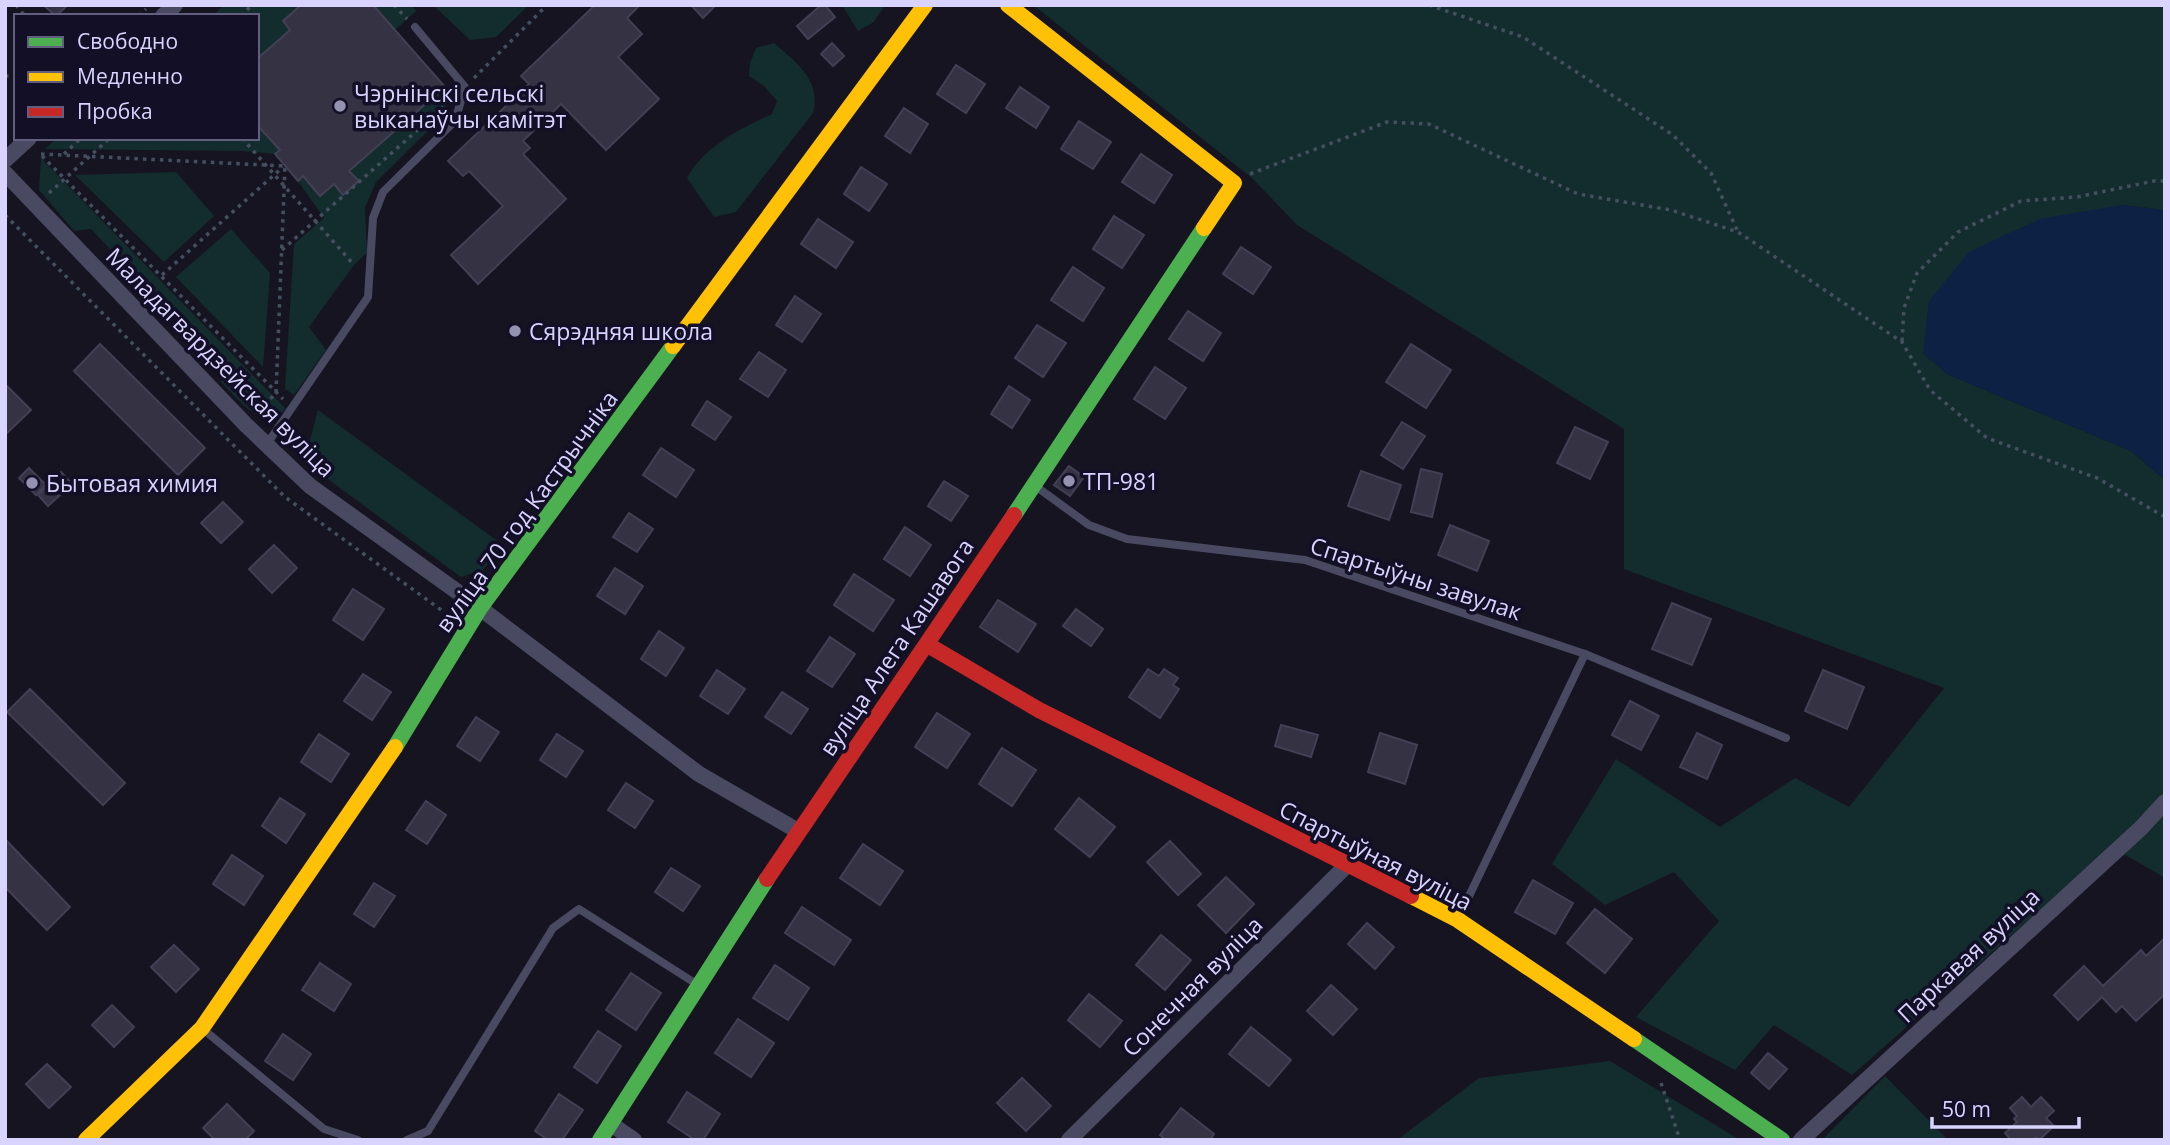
<svg xmlns="http://www.w3.org/2000/svg" width="2170" height="1145" font-family="'Open Sans',sans-serif">
	<style>
		.green { fill: #132c2d }
		.water { fill: #0d2144 }
		.building { fill: #343243; stroke: #433f54; stroke-width: 2 }
		.lines { fill: none; stroke-linecap: round; stroke-linejoin: round }
		.path { stroke: #44505f; stroke-width: 3.5; stroke-dasharray: 3.5 5; stroke-linecap: butt }
		.lane { stroke: #4a4962; stroke-width: 8 }
		.street { stroke: #4a4962; stroke-width: 16 }
		.fast { stroke: #4caf50; stroke-width: 16 }
		.slow { stroke: #ffc107; stroke-width: 16 }
		.jam { stroke: #c62828; stroke-width: 16 }
		.poi-dot { fill: #9591b1; stroke: #130f26; stroke-width: 2.5 }
		.labels { text-anchor: middle; dominant-baseline: central; stroke-width: 7; stroke-linejoin: round; paint-order: stroke }
		.poi-label { font-size: 23px; fill: #d9d4ff; stroke: #130f26; text-anchor: start }
		.street-label { font-size: 23px; fill: #d9d4ff; stroke: #130f26 }
	</style>
	<rect width="100%" height="100%" fill="#161421"/>
	<g class="green">
		<path d="M224,5H301L283,21L290,30L257,59V16H212Z"/>
		<path d="M373,5H411L416,11L395,30Z"/>
		<path d="M433,5H529L496,37L470,40Z"/>
		<path d="M842,5H885L874,22L858,31Z"/>
		<path d="M1033,5H2165V210L2122,205L1923,353L1947,374L2131,451L2165,480V878L2112,847L1852,1075L1774,1025L1735,1070L1636,1017L1719,921L1674,872L1605,905L1552,864L1616,759L1720,827L1795,778L1849,807L1944,688L1624,569V429L1297,225L1252,178Z"/>
		<path d="M774,43C796,62 822,81 813,113L736,212L714,217L687,178C703,147 741,128 772,114L777,101L764,86L749,76L750,63L756,48Z"/>
		<path d="M445,87L450,94L445,114L376,182L365,208L367,253L354,265L309,327L326,350L294,395L285,389L294,244L324,218L298,181L303,176L320,196L334,184L344,195L358,182L349,171Z"/>
		<path d="M257,125L280,150L275,154L242,151L45,149L57,138H257Z"/>
		<path d="M41,158L286,409C262,433 238,399 221,382L225,370L91,229L74,231L39,190Z"/>
		<path d="M176,172L214,216L164,262L75,175Z"/>
		<path d="M231,229L270,273L263,367L176,277Z"/>
		<path d="M318,410L503,545L483,570L461,577L317,471L310,440Z"/>
		<path d="M1610,1061L1740,1140H1397L1479,1078Z"/>
		<path d="M1885,1076L1948,1140H1822Z"/>
	</g>
	<path class="water" d="M2122,205L2165,210V480L2131,451L1947,374L1923,353L1929,301L1969,252L2040,219Z"/>
	<g class="building">
		<path d="M43,5H68L56,16Z"/>
		<path d="M301,5H373L445,87L349,171L359,181L343,195L334,184L320,196L303,176L298,181L275,154L280,150L257,125V59L290,30L283,21Z"/>
		<path d="M595,5H640L627,18L642,34L618,57L659,99L606,150L561,104L523,141L530,148L523,154L566,199L478,284L451,255L503,206L469,171L463,176L448,161L529,84L521,76Z"/>
		<path d="M691,5H716L703,18Z"/>
		<path d="M821,5H825L835,17L808,39L797,26Z"/>
		<path d="M832,43L844,56L833,66L821,54Z"/>
		<path d="M956,65L985,84L966,113L937,94Z"/>
		<path d="M1020,87L1049,107L1036,128L1006,108Z"/>
		<path d="M904,108L928,124L910,153L885,136Z"/>
		<path d="M1079,121L1111,142L1093,169L1061,149Z"/>
		<path d="M1141,154L1172,175L1154,203L1122,182Z"/>
		<path d="M861,167L887,184L869,211L844,194Z"/>
		<path d="M1114,216L1144,235L1122,268L1093,249Z"/>
		<path d="M818,219L853,242L836,268L801,244Z"/>
		<path d="M1241,247L1271,267L1253,294L1223,274Z"/>
		<path d="M1073,267L1104,288L1083,321L1051,300Z"/>
		<path d="M795,296L821,314L802,342L776,325Z"/>
		<path d="M1188,311L1221,333L1203,361L1169,339Z"/>
		<path d="M1037,325L1066,343L1043,377L1015,358Z"/>
		<path d="M100,344L205,448L178,475L74,371Z"/>
		<path d="M1411,344L1451,370L1426,408L1386,382Z"/>
		<path d="M759,352L786,370L768,397L740,379Z"/>
		<path d="M1155,367L1186,388L1165,419L1134,399Z"/>
		<path d="M5,384L31,410L5,435Z"/>
		<path d="M1009,386L1030,400L1012,428L991,414Z"/>
		<path d="M707,401L731,417L715,440L692,425Z"/>
		<path d="M1402,422L1425,436L1403,469L1381,455Z"/>
		<path d="M1575,427L1608,442L1590,479L1557,463Z"/>
		<path d="M661,448L694,470L676,497L643,475Z"/>
		<path d="M1069,466L1084,477L1070,496L1054,485Z"/>
		<path d="M29,468L46,485L36,495L19,478Z"/>
		<path d="M1421,469L1442,474L1432,517L1411,512Z"/>
		<path d="M1361,471L1401,485L1389,520L1348,506Z"/>
		<path d="M61,472L72,484L48,506L38,495Z"/>
		<path d="M944,481L968,496L951,521L928,506Z"/>
		<path d="M223,502L243,522L221,543L201,523Z"/>
		<path d="M629,513L653,529L637,552L613,537Z"/>
		<path d="M1450,525L1489,541L1477,571L1438,555Z"/>
		<path d="M905,527L931,545L910,576L884,559Z"/>
		<path d="M274,545L297,568L272,593L249,569Z"/>
		<path d="M615,568L643,586L625,614L597,596Z"/>
		<path d="M854,574L894,600L873,631L834,605Z"/>
		<path d="M353,589L384,609L363,640L333,620Z"/>
		<path d="M998,600L1036,624L1018,652L980,627Z"/>
		<path d="M1672,603L1711,619L1692,665L1652,649Z"/>
		<path d="M1076,609L1103,629L1091,646L1063,626Z"/>
		<path d="M659,631L684,648L666,676L641,659Z"/>
		<path d="M830,637L855,654L832,687L807,671Z"/>
		<path d="M1148,669L1159,676L1164,669L1178,678L1173,685L1179,689L1160,718L1129,697Z"/>
		<path d="M717,670L745,689L728,714L700,696Z"/>
		<path d="M1823,670L1864,687L1847,729L1805,711Z"/>
		<path d="M363,674L391,692L372,720L344,701Z"/>
		<path d="M30,689L125,783L103,805L7,712Z"/>
		<path d="M782,692L808,709L791,734L765,717Z"/>
		<path d="M1630,701L1659,716L1641,750L1612,735Z"/>
		<path d="M937,713L970,734L947,768L915,747Z"/>
		<path d="M476,717L499,732L480,761L457,746Z"/>
		<path d="M1281,725L1318,735L1311,757L1275,746Z"/>
		<path d="M1380,733L1417,745L1405,784L1368,772Z"/>
		<path d="M1697,733L1722,745L1707,779L1680,767Z"/>
		<path d="M319,734L349,754L331,782L301,762Z"/>
		<path d="M557,734L583,751L566,777L540,760Z"/>
		<path d="M1002,748L1036,770L1012,806L979,784Z"/>
		<path d="M626,783L653,801L635,828L608,810Z"/>
		<path d="M280,798L305,814L286,843L262,826Z"/>
		<path d="M1079,798L1115,827L1090,857L1055,829Z"/>
		<path d="M426,801L446,815L427,844L406,830Z"/>
		<path d="M5,839L70,907L47,930L5,887Z"/>
		<path d="M1170,841L1201,874L1178,895L1147,862Z"/>
		<path d="M863,844L903,871L880,905L840,878Z"/>
		<path d="M232,855L263,876L244,905L213,884Z"/>
		<path d="M671,868L700,886L683,911L655,892Z"/>
		<path d="M1226,877L1254,904L1226,933L1198,905Z"/>
		<path d="M1533,880L1573,903L1555,934L1515,912Z"/>
		<path d="M374,883L395,896L374,927L354,914Z"/>
		<path d="M802,907L851,940L834,965L785,933Z"/>
		<path d="M1595,909L1632,939L1605,973L1567,943Z"/>
		<path d="M1367,923L1394,947L1375,969L1348,944Z"/>
		<path d="M1161,935L1191,960L1165,990L1136,965Z"/>
		<path d="M2165,938V994L2136,1021L2122,1006L2116,1012L2102,997L2078,1020L2054,995L2084,966L2103,986L2141,950L2146,956Z"/>
		<path d="M174,945L199,969L176,992L151,967Z"/>
		<path d="M320,963L351,984L334,1011L302,990Z"/>
		<path d="M775,965L809,988L788,1020L753,998Z"/>
		<path d="M631,973L661,993L636,1030L606,1010Z"/>
		<path d="M1331,985L1357,1009L1333,1035L1307,1011Z"/>
		<path d="M1089,994L1122,1021L1100,1047L1068,1020Z"/>
		<path d="M112,1005L134,1027L114,1047L92,1025Z"/>
		<path d="M738,1019L774,1043L751,1077L715,1053Z"/>
		<path d="M1251,1027L1291,1060L1269,1086L1229,1054Z"/>
		<path d="M598,1031L621,1046L597,1083L574,1067Z"/>
		<path d="M283,1034L311,1054L293,1080L265,1061Z"/>
		<path d="M1768,1053L1787,1069L1769,1089L1751,1073Z"/>
		<path d="M47,1064L71,1087L49,1108L26,1084Z"/>
		<path d="M1022,1078L1051,1106L1026,1131L997,1103Z"/>
		<path d="M687,1092L720,1114L703,1140H695L668,1122Z"/>
		<path d="M559,1094L583,1110L562,1140H548L535,1131Z"/>
		<path d="M2022,1097L2031,1107L2041,1097L2054,1111L2046,1118L2054,1126L2039,1140L2036,1137L2032,1140H2011L2005,1133L2017,1122L2014,1119L2017,1116L2010,1108Z"/>
		<path d="M227,1104L254,1131L245,1140H215L203,1128Z"/>
		<path d="M1181,1108L1214,1134L1210,1140H1166L1160,1135Z"/>
	</g>
	<g class="lines">
		<g class="path">
			<path d="M16,5L25,16"/>
			<path d="M298,5L299,7"/>
			<path d="M394,5L407,19"/>
			<path d="M1429,5L1523,37L1673,135L1711,173L1738,232"/>
			<path d="M139,16L146,9"/>
			<path d="M241,16L252,5"/>
			<path d="M5,76H16"/>
			<path d="M474,78L547,5"/>
			<path d="M242,138L354,265"/>
			<path d="M41,154L285,166L276,393L258,412"/>
			<path d="M64,154L81,138"/>
			<path d="M42,156L283,399"/>
			<path d="M1250,174L1387,122L1429,124L1578,194L1671,210L1738,232L1902,342L1930,390L1987,438L2097,478L2165,517"/>
			<path d="M49,193L110,138"/>
			<path d="M5,215L285,497L444,612"/>
			<path d="M282,250L446,105"/>
			<path d="M162,275L283,167"/>
			<path d="M1902,341L1904,308L1917,273L1958,232L2021,201L2077,197L2154,181H2165"/>
			<path d="M1661,1083L1680,1140"/>
		</g>
		<g class="lane">
			<path d="M267,444L368,297L373,218L383,192L455,121L465,87L415,27"/>
			<path d="M1034,485L1089,525L1127,539L1305,560L1585,654L1786,738"/>
			<path d="M1459,917L1585,654"/>
			<path d="M204,1030L324,1129L358,1140"/>
			<path d="M407,1140L428,1131L553,928L579,909L698,985"/>
		</g>
		<g class="street">
			<path d="M163,16L175,5"/>
			<path d="M5,160L29,138"/>
			<path d="M5,173L246,425L310,486L480,608L699,774L798,831"/>
			<path d="M611,1124L634,1140"/>
			<path d="M1069,1140L1347,865"/>
			<path d="M1801,1140L2141,828L2165,802"/>
		</g>
		<g class="fast">
			<path d="M1014,515L1204,228"/>
			<path d="M395,747L480,608L673,346"/>
			<path d="M1634,1039L1782,1140"/>
			<path d="M600,1140L767,879"/>
		</g>
		<g class="slow">
			<path d="M1008,5L1234,183L1204,228"/>
			<path d="M673,346L925,5"/>
			<path d="M1411,896L1458,920L1634,1039"/>
			<path d="M86,1140L202,1028L395,747"/>
		</g>
		<g class="jam">
			<path d="M928,645L1039,710L1411,896"/>
			<path d="M767,879L1014,515"/>
		</g>
	</g>
	<g class="poi-dot">
		<circle cx="340" cy="106" r="7"/>
		<circle cx="515" cy="331" r="7"/>
		<circle cx="1069" cy="481" r="7"/>
		<circle cx="32" cy="483" r="7"/>
	</g>
	<g class="labels">
		<g class="poi-label">
			<text x="354" y="93">Чэрнінскі сельскі<tspan x="354" dy="26">выканаўчы камітэт</tspan></text>
			<text x="529" y="331">Сярэдняя школа</text>
			<text x="1083" y="481">ТП-981</text>
			<text x="46" y="483">Бытовая химия</text>
		</g>
		<g class="street-label">
			<text transform="translate(221 362) rotate(45)">Маладагвардзейская вуліца</text>
			<text transform="translate(526 511) rotate(-54)">вуліца 70 год Кастрычніка</text>
			<text transform="translate(1416 578) rotate(18)">Спартыўны завулак</text>
			<text transform="translate(896 647) rotate(-56)">вуліца Алега Кашавога</text>
			<text transform="translate(1376 855) rotate(27)">Спартыўная вуліца</text>
			<text transform="translate(1968 955) rotate(-43)">Паркавая вуліца</text>
			<text transform="translate(1192 986) rotate(-45)">Сонечная вуліца</text>
		</g>
	</g>
	<rect width="2170" height="1145" fill="none" stroke="#d9d4ff" stroke-width="14"/>
	<rect x="14" y="14" width="245" height="126" fill="#130f26" stroke="#625e7d" stroke-width="2"/>
	<rect x="28" y="37" width="35" height="10" fill="#4caf50" stroke="#625e7d" stroke-width="2"/>
	<text x="77" y="49" font-size="21" fill="#d9d4ff">Свободно</text>
	<rect x="28" y="72" width="35" height="10" fill="#ffc107" stroke="#625e7d" stroke-width="2"/>
	<text x="77" y="84" font-size="21" fill="#d9d4ff">Медленно</text>
	<rect x="28" y="107" width="35" height="10" fill="#c62828" stroke="#625e7d" stroke-width="2"/>
	<text x="77" y="119" font-size="21" fill="#d9d4ff">Пробка</text>
	<path d="M1932 1117v10h147v-10" fill="none" stroke="#d9d4ff" stroke-width="3.5"/>
	<text x="1942" y="1117" font-size="21" fill="#d9d4ff" stroke="#130f26" stroke-width="5" paint-order="stroke">50 m</text>
</svg>
